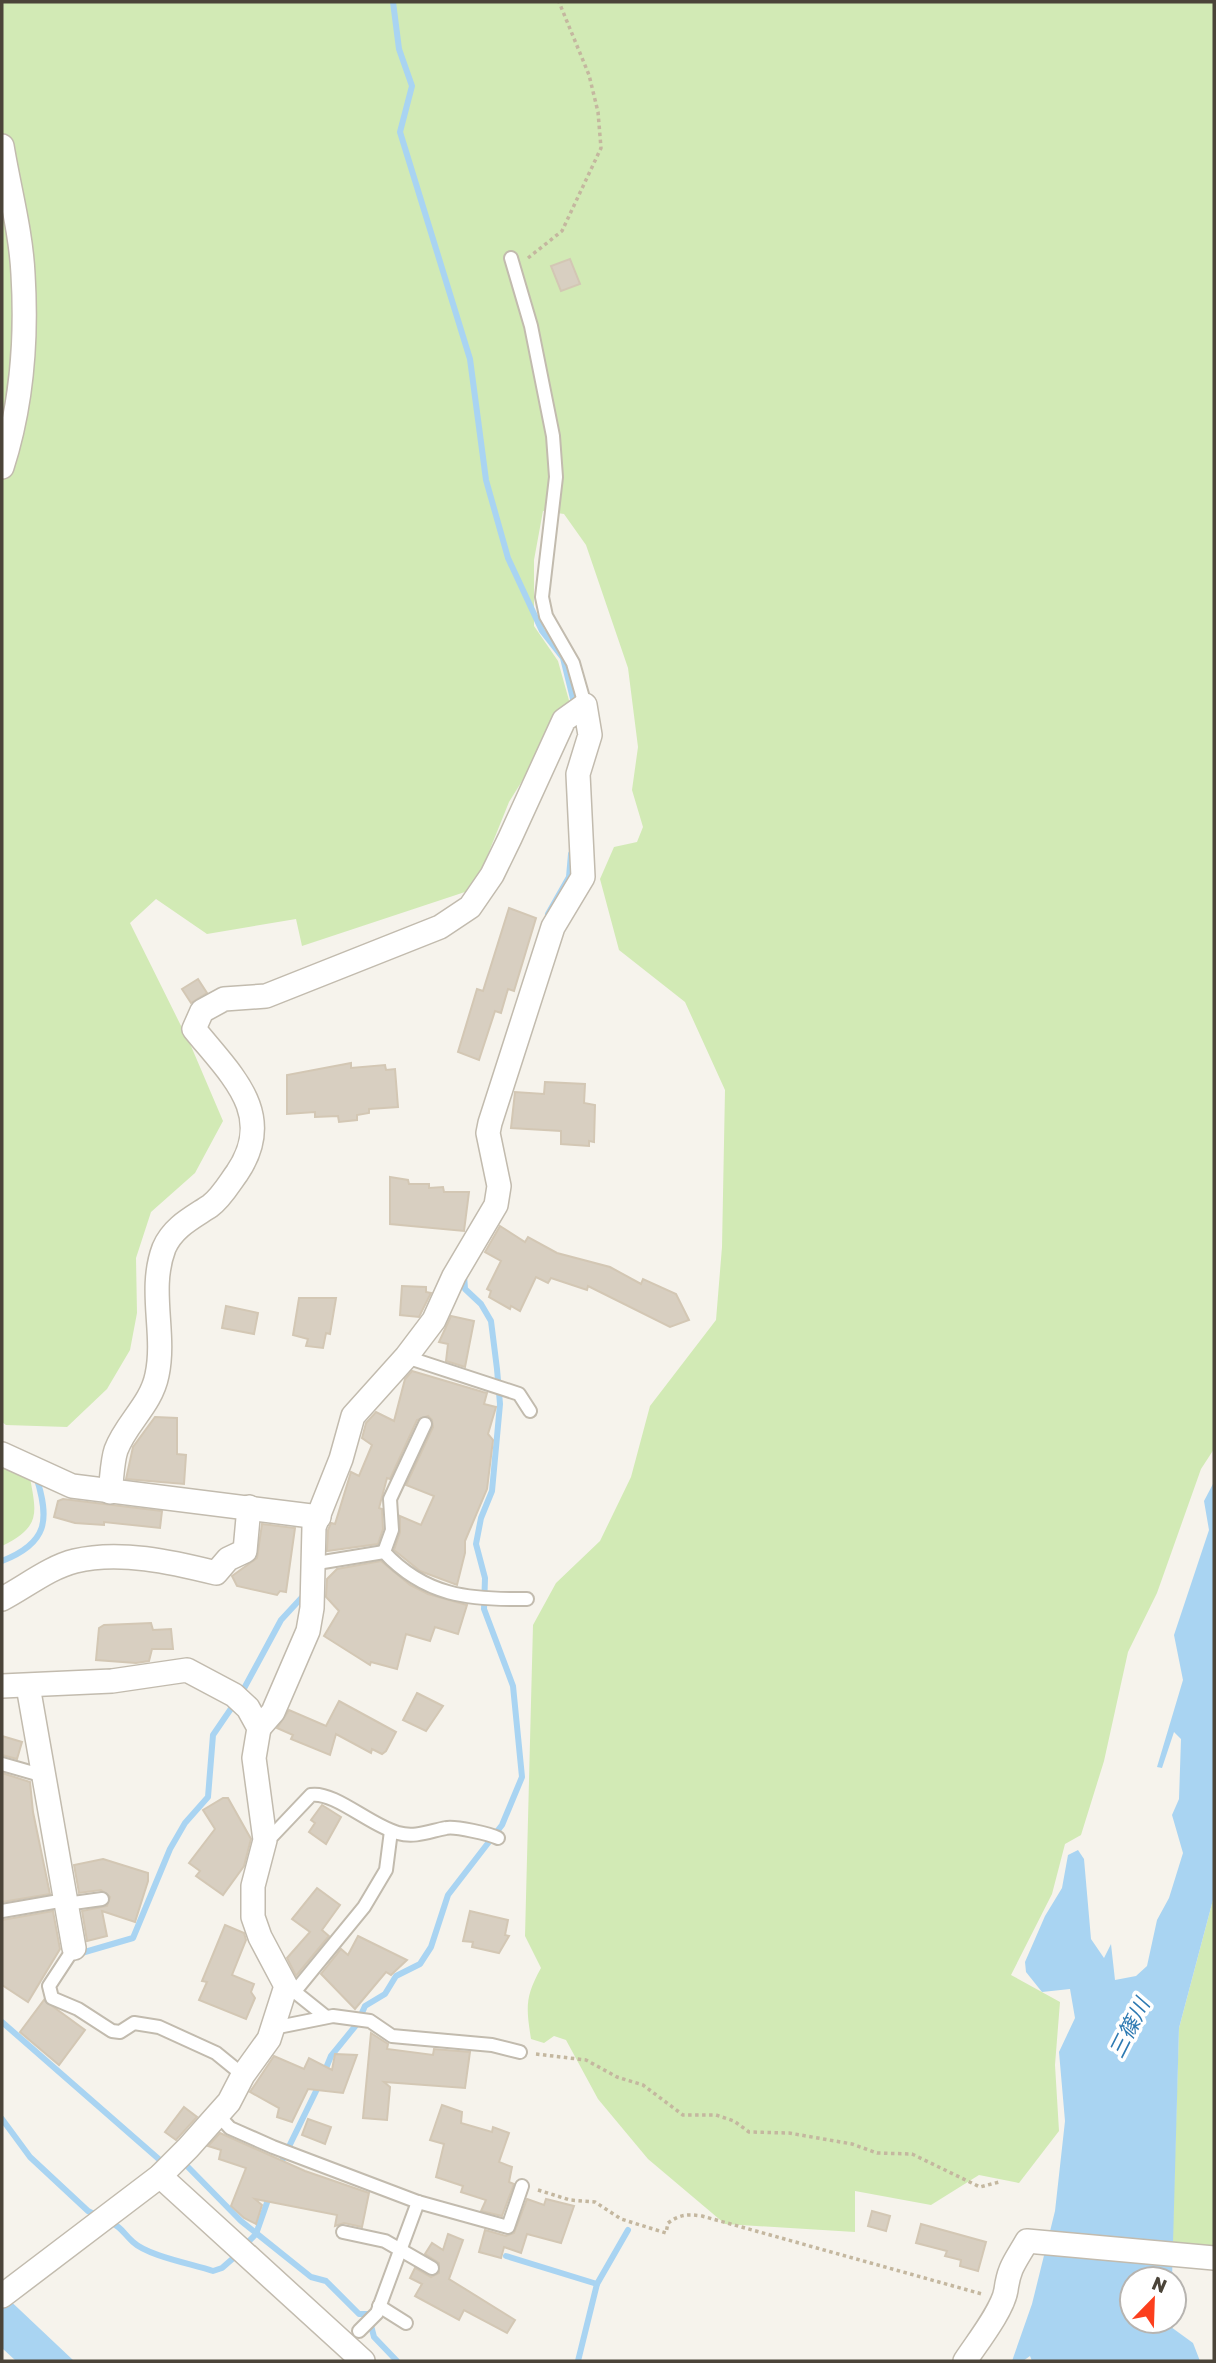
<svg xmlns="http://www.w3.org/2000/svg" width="1216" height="2363" font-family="Rubik,'Noto Sans JP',sans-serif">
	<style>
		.green { fill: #d2eab5 }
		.water { fill: #a9d4f2 }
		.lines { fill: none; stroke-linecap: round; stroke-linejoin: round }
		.stream { stroke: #a9d4f2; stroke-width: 6 }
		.building { fill: #d8cfc1; stroke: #d3c7b4; stroke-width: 2 }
		.lane-casing { stroke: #c2bbae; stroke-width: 16 }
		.street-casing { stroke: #c2bbae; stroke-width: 26 }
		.path { stroke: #c4b79f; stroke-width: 3.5; stroke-dasharray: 3.5 3.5; stroke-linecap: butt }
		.lane { stroke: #fff; stroke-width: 12 }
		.street { stroke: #fff; stroke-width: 23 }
		.labels { text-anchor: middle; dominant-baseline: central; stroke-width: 7; stroke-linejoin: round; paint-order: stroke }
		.water-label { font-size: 21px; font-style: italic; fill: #2e7ab2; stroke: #fff }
	</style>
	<rect width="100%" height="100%" fill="#f6f3ec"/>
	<g class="green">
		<path d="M2,2H1214V1449L1201,1469L1157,1593L1128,1652L1104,1761L1081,1835L1065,1844L1052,1894L1011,1975L1060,2002L1055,2065L1059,2131L1019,2183L979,2175L931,2205L855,2191V2232L725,2224L648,2159L598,2099L566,2040L554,2036L544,2043L531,2039C526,2007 525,1997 541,1968L525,1936L533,1625L556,1583L600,1541L631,1477L650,1406L716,1320L722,1247L725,1090L685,1002L619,950L600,879L614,847L637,842L643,827L632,790L638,747L628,668L586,545L564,514L543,511L534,560V626L558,661L570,704L509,802L474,889L302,946L296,919L207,934L156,899L130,923L191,1046L223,1121L195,1173L151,1212L136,1258L137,1313L130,1350L107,1389L67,1427L6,1425L2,1422Z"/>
		<path d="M2,1459L29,1472C36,1512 43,1526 2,1546Z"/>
		<path d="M1214,1896V2254L1172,2250L1179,2028Z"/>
	</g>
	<g class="water">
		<path d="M1214,1482V1896L1179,2028L1172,2279H1132V2321H1171V2327L1193,2343L1200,2361H1032L1030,2356L1023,2361H1012L1032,2304L1055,2211L1065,2121L1059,2052L1075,2018L1070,1989L1042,1992L1026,1972L1025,1962L1045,1916L1062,1888L1068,1855L1078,1850L1084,1859L1091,1939L1104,1958L1111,1944L1115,1980L1136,1976L1147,1966L1157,1920L1169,1898L1183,1853L1172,1815L1179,1799L1181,1739L1174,1732L1162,1768L1157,1767L1183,1680L1174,1635L1209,1530L1204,1501Z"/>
		<path d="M2,2293L74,2361H16L2,2348Z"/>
	</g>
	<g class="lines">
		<g class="stream">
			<path d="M393,2L399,49L412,86L400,132L470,359L486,480L508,558L542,631L563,658L575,707"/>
			<path d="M548,914L569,877L571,854"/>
			<path d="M2,1561C48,1543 50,1520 36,1476"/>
			<path d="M78,1954L133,1938L170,1849L185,1823L208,1797L213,1735L241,1694L281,1620L305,1594"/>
			<path d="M2,2022L161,2161L166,2162"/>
			<path d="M324,2073L331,2056L357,2024L365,2006L385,1994L396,1976L420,1964L431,1947L448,1895L502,1825L522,1777L513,1686L484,1609L485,1578L476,1544L481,1518L492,1491L500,1404L497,1369L491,1321L481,1304L465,1289L464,1275"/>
			<path d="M2,2119L30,2157L88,2211L98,2216"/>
			<path d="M180,2164L187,2166L241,2221L311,2277L326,2281L359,2314H368L374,2337L397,2361"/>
			<path d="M279,2167L320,2083"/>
			<path d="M108,2221C123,2228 122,2232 133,2242C148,2256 192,2264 213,2271L222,2268L238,2254"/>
			<path d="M244,2246L256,2234L270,2194"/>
			<path d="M506,2256L597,2284"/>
			<path d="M578,2361L597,2284L628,2230"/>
		</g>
	</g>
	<g class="building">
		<path d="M570,259L580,284L561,291L551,266Z"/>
		<path d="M509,908L536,918L514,991L508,989L501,1013L495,1011L479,1060L458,1052L477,989L483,991Z"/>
		<path d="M198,979L207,993L191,1003L182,989Z"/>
		<path d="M351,1063V1068L385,1065L386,1070L395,1069L398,1107L369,1109V1113L357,1115V1120L339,1122L338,1116L315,1117V1112L287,1114V1075Z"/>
		<path d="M545,1082L585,1084L584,1103L595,1105L594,1142L589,1141V1146L561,1144V1131L511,1128L515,1092L544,1094Z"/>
		<path d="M390,1177L408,1180L409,1184H429V1188L443,1187L444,1192H469L464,1231L390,1224Z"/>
		<path d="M500,1226L525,1242L528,1237L557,1253L610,1267L641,1284L643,1279L676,1294L689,1320L670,1327L588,1286L587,1290L551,1278L548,1283L536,1277L520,1311L511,1306L510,1309L489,1297L491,1291L487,1289L501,1261L485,1252Z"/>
		<path d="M402,1286L426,1287V1292L431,1293L419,1317L400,1315Z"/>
		<path d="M299,1298H336L330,1334L326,1333L323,1348L306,1346L308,1339L293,1335Z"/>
		<path d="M226,1306L258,1313L254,1334L222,1328Z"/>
		<path d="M451,1316L474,1321L465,1367L446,1361L448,1344L439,1342Z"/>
		<path d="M412,1371L483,1392L487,1393L484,1404L496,1407L488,1434L493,1440L487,1489L465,1541V1553L457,1585L420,1571L394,1550L400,1532V1516L421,1525L434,1496L406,1485L433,1427L432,1420L428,1416L417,1420L390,1479L387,1478L379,1508L382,1509L383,1529L378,1544L327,1551L328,1530L331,1523L335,1524L351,1472L359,1476L372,1445L362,1438L366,1423L376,1412L394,1421L405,1379Z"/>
		<path d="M155,1417L177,1418V1454L186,1455L184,1484L126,1479L133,1447Z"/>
		<path d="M63,1499L162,1511L160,1528L104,1522V1525L75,1523L54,1517L58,1501Z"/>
		<path d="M262,1524L295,1528L286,1592L280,1591L277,1595L237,1586L232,1576L257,1558Z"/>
		<path d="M381,1561L410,1585L428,1594L467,1605L458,1634L435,1627L430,1641L406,1634L397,1669L371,1662L370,1665L324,1636L339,1611L326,1597L327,1579L337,1569Z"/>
		<path d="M151,1623L153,1630L171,1629L173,1649H152L149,1661L136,1663L96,1660L99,1628L104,1625Z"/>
		<path d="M417,1693L443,1706L426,1731L403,1720Z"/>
		<path d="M339,1701L396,1732L386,1751L382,1754L372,1749L371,1753L336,1734L330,1755L291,1739L293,1735L277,1728L289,1710L326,1726Z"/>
		<path d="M2,1736L22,1742L17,1759L2,1755Z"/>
		<path d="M2,1773L30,1782L33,1812L50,1894L2,1902Z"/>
		<path d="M223,1798H228L251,1839L244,1866L223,1895L196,1876L200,1871L189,1863L215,1829L203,1810Z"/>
		<path d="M322,1805L341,1817L326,1844L309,1832L315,1823L311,1820Z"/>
		<path d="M103,1859L148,1873V1881L135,1922L102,1911L107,1936L87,1941L82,1911L107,1906L110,1897L101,1890L79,1893L74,1865Z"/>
		<path d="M317,1888L340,1905L322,1930L329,1936L296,1976L287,1958L310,1932L292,1919Z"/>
		<path d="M53,1911L60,1949L28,2002L2,1985V1920Z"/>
		<path d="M470,1911L508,1920L505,1935L509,1936L499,1953L472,1947L473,1942L463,1941Z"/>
		<path d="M225,1925L244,1933L246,1940L232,1975L254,1984L251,1992L255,1998L246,2019L199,2000L207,1982L202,1981Z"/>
		<path d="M358,1936L407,1960L391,1975L386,1972L355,2009L321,1974L341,1949L348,1955Z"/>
		<path d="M44,2000L85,2030L59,2065L20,2032Z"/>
		<path d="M371,2033L388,2044L387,2049L433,2055L434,2049L470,2052L465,2088L384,2082L390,2087L387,2120L363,2118Z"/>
		<path d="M335,2054L357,2055L343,2093L308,2089L292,2122L277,2117L279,2108L250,2092L274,2056L304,2069L309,2058L332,2070Z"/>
		<path d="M442,2105L462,2112L461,2123L492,2132L493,2127L509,2133L499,2162L512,2167L509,2182L514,2184L502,2216L481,2211L486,2200L461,2192L463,2186L436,2177L444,2144L430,2140Z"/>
		<path d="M184,2107L197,2117L176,2140L165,2132Z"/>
		<path d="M308,2119L331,2127L325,2144L302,2135Z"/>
		<path d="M220,2133L305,2171L369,2193L362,2227L344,2223L335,2226L337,2215L255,2199L262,2205L256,2224L244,2218L231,2206L246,2168L219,2159L221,2150L208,2146Z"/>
		<path d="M527,2199L544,2205L546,2199L574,2206L561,2243L527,2234L521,2253L504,2247L501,2258L479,2252L485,2230L506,2236L514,2233Z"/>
		<path d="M872,2211L890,2216L886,2231L868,2226Z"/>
		<path d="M921,2224L986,2242L978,2271L960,2266L961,2260L945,2256L947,2251L916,2243Z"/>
		<path d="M448,2234L463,2240L449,2279L515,2320L507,2333L464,2310L459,2320L415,2296L422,2284L410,2278L415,2268L431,2277L439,2273V2263L425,2254L432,2243L443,2250Z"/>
	</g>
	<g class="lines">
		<g class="lane-casing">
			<g id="lane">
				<path d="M511,258L531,326L553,436L556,477L542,597L546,616L573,663L585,705"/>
				<path d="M406,1357L519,1394L530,1411"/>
				<path d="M384,1552L392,1530L390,1499L425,1424"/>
				<path d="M311,1564L384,1552C425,1596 469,1600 527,1599"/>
				<path d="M2,1764L44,1776"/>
				<path d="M265,1840L273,1835L311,1795C334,1791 371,1826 398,1833C415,1838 430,1831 446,1828C455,1826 490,1834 498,1838"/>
				<path d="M66,1904L102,1899"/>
				<path d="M2,1911L65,1900"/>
				<path d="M74,1948L49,1986L52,1998L78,2009L112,2031L120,2032L134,2023L159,2027L216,2053L243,2075"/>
				<path d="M290,1988L325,2016"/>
				<path d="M296,1990L364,1907L386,1870L391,1831"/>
				<path d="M273,2028L333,2016L370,2021L392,2036L492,2045L520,2052"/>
				<path d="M218,2115L230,2128L273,2147L418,2202L508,2227L522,2186"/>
				<path d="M343,2232L385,2241L432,2268"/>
				<path d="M379,2306L406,2323"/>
				<path d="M359,2331L377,2313L418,2202"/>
			</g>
		</g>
		<g class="street-casing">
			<g id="street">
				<path d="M2,146C9,188 21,232 23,274C27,340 22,405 2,467"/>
				<path d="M2,1454L72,1486L319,1517"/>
				<path d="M110,1492C112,1479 112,1462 116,1450C126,1423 151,1405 157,1375C166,1333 148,1290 164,1248C173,1227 192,1218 210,1206C221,1198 229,1184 237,1173C277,1114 231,1075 194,1029L202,1011L224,999L266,996L440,927L470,907L492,875L510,838L564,720L585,705L590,735L578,774L583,877L553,927L490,1123L488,1133L499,1186L496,1205L454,1276L434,1320L406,1357L353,1416L341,1459L314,1527L312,1608L308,1631L273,1712L259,1728"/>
				<path d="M2,1599C25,1587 50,1567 75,1561C119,1550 172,1562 216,1573L228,1559L245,1551L249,1507"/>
				<path d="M2,1686L112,1681L187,1670L234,1695L248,1708L259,1728L254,1758L265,1840L253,1886V1917L260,1937L286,1986L269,2039L243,2075L229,2102L188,2148L160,2176L2,2296"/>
				<path d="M28,1686L74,1948"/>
				<path d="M160,2176L363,2361"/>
				<path d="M965,2361C976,2344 1003,2310 1006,2290C1009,2267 1015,2262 1027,2241L1214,2258"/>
			</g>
		</g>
		<g class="path">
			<path d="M528,258L562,231L601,148L598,112L589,75L559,2"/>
			<path d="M536,2054L586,2060L617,2077L643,2085L683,2115H716L734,2121L749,2132L789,2133L852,2144L877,2153L912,2154L980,2187L999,2182"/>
			<path d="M538,2190L570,2200L595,2202L621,2219L666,2233L668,2223C680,2214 688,2214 702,2216L982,2294"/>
		</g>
		<use href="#lane" class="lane"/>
		<use href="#street" class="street"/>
	</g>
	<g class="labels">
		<g class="water-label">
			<text transform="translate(1129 2028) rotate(-63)">三篠川</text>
		</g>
	</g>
	<rect width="1216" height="2363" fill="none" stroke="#4b4439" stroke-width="7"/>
	<g transform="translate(1153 2300) rotate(23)"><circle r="33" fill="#ffffff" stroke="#b7b4b0" stroke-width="2"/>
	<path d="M0-5L12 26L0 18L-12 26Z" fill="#fc3f1d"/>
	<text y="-10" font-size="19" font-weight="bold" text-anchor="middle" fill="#4b4439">N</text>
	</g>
</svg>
